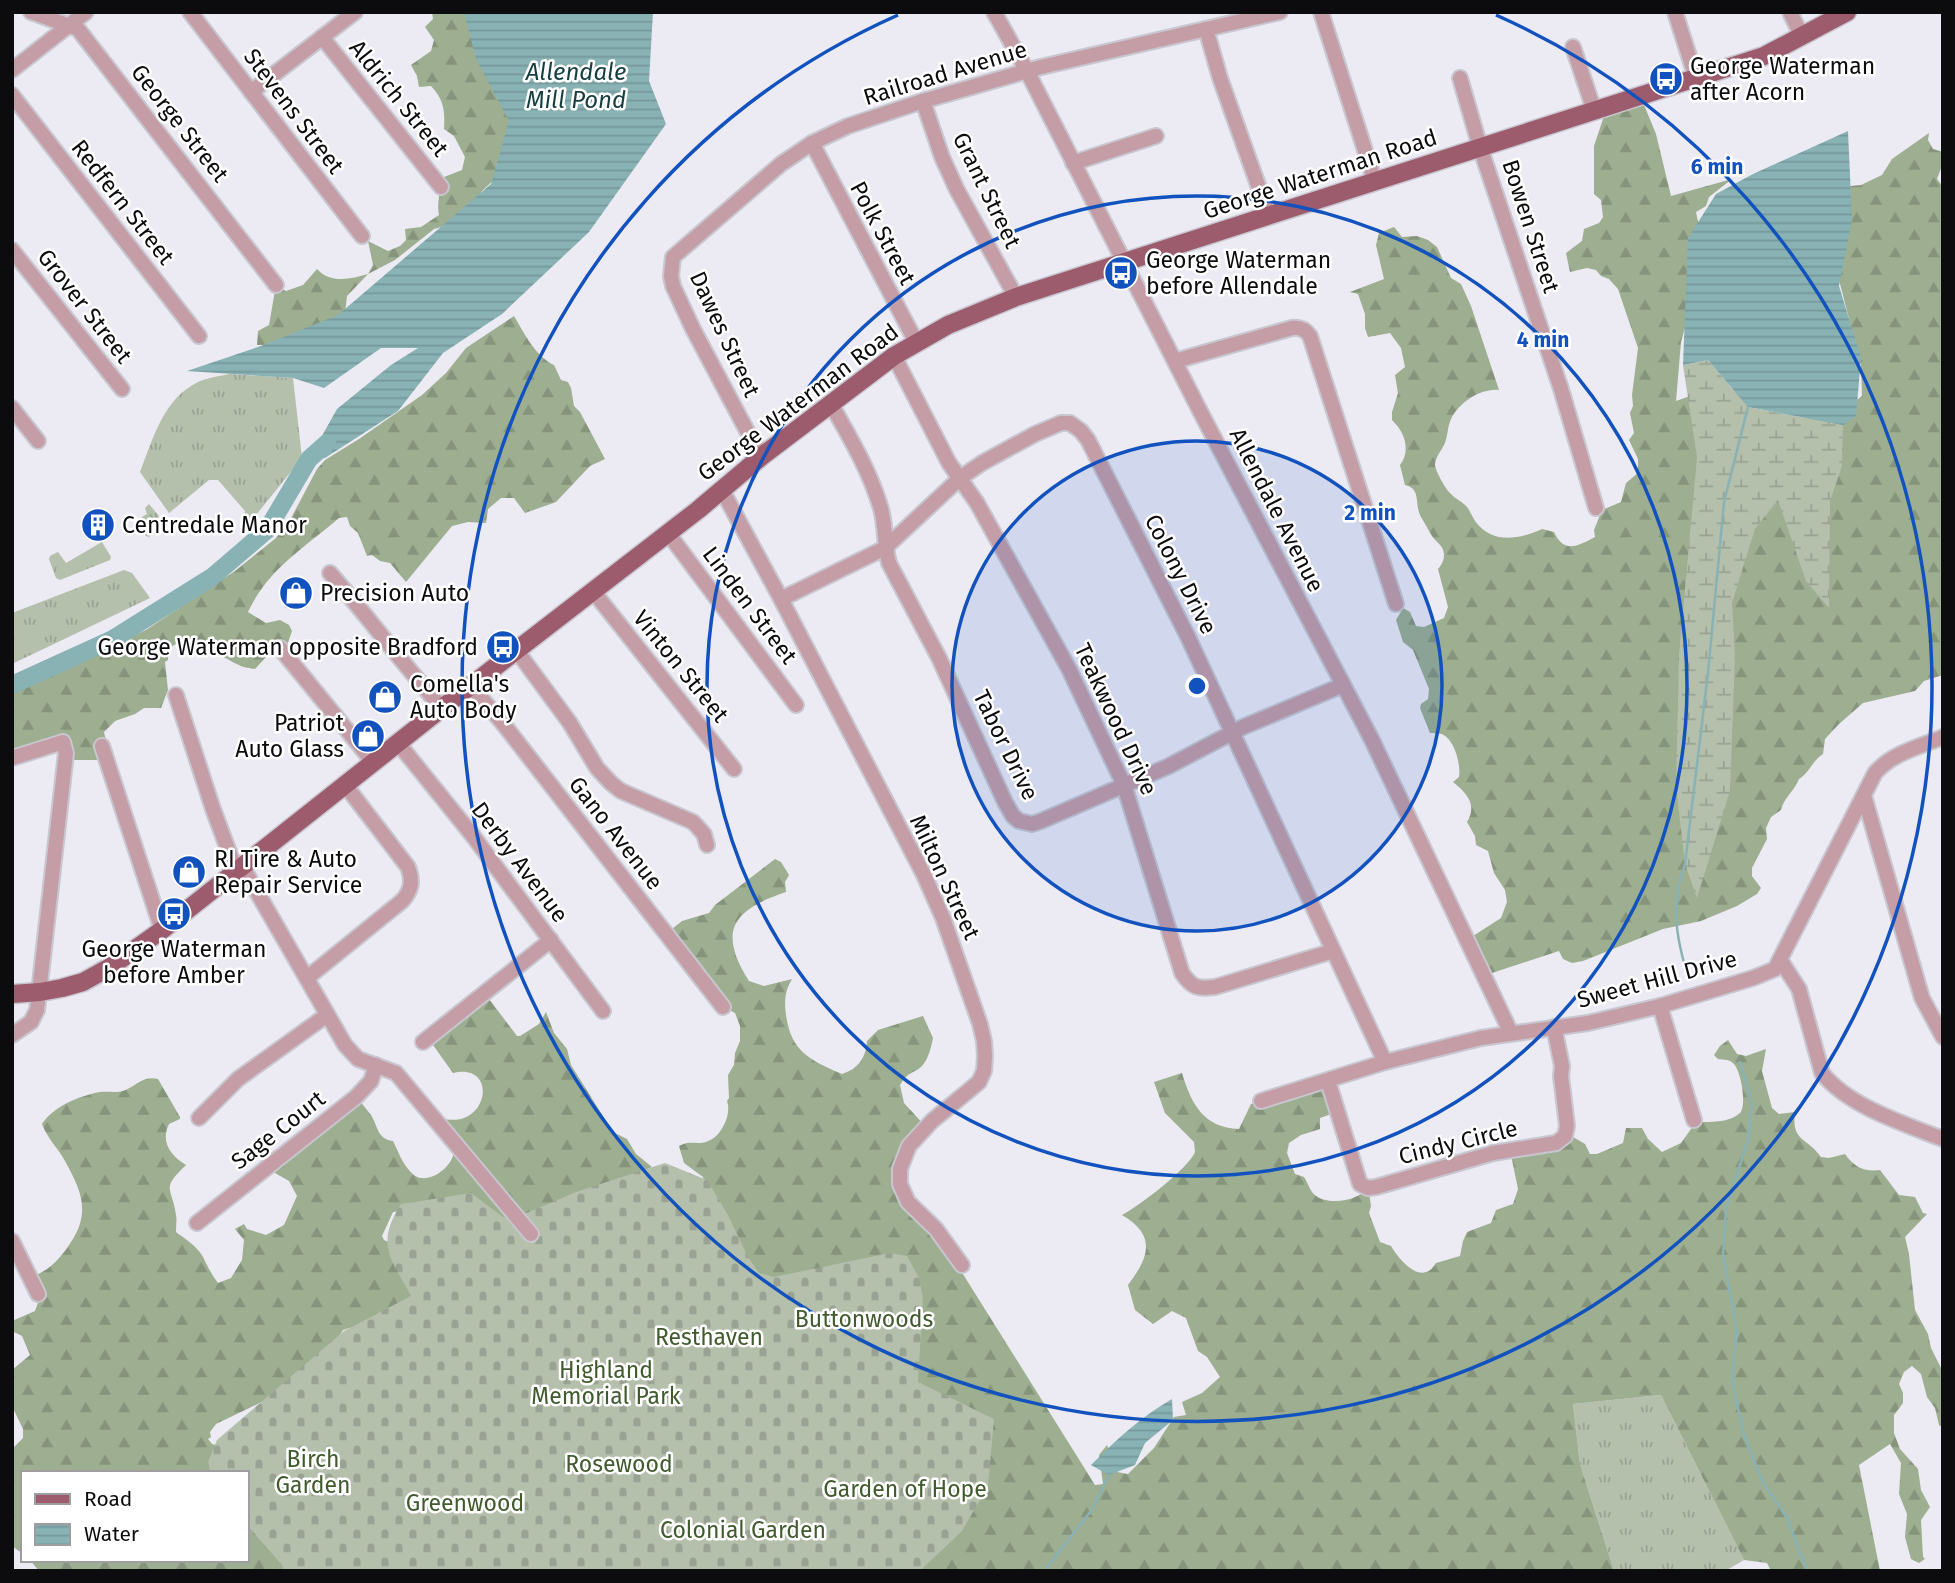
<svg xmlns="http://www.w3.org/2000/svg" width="1955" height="1583" font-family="'Fira Sans',sans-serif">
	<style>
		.grass { fill: url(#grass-tufts) }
		.forest { fill: url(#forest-firs) }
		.wetland { fill: url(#wetland-marsh) }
		.cemetery { fill: url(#cemetery-stones) }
		.water { fill: url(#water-rules) }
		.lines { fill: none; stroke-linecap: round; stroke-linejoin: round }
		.stream { stroke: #89b2b5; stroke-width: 2.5 }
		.river { stroke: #89b2b5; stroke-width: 18 }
		.minor-casing { stroke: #c8c6ce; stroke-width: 18 }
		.major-casing { stroke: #c8c6ce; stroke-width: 21 }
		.minor { stroke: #c49da7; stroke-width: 14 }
		.major { stroke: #9d5b6e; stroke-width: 18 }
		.ring { fill: none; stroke: #1252be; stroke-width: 3.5 }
		.labels { text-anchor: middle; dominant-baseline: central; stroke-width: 5; stroke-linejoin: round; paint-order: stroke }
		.poi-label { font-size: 23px; fill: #0c0b0e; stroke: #fff; text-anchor: start }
		.street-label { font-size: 23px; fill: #0c0b0e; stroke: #fff }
		.park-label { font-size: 23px; fill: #415a2e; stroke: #fff }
		.water-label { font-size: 24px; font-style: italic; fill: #173f42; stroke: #fff }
		.centre { fill: #1252be; stroke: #fff; stroke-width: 3.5 }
		.ring-label { font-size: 21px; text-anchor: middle; font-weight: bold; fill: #1252be; stroke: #fff; stroke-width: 5; stroke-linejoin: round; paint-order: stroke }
	</style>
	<defs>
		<pattern id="grass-tufts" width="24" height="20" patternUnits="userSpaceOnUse" patternTransform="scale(1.75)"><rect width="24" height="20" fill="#b4bfac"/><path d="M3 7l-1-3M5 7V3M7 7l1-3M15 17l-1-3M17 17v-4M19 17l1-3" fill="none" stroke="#9aa393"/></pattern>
		<pattern id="forest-firs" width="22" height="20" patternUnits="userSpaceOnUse" patternTransform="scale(1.75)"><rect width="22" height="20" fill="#9dae91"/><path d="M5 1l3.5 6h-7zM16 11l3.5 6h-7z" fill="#86947c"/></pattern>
		<pattern id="wetland-marsh" width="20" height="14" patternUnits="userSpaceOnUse" patternTransform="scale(1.75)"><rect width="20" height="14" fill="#b4bfac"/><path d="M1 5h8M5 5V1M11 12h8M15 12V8" fill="none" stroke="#9aa393"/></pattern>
		<pattern id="cemetery-stones" width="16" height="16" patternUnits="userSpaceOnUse" patternTransform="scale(1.75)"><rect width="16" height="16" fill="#b4bfac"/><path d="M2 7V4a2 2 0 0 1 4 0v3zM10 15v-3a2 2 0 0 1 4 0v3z" fill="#9aa393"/></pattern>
		<pattern id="water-rules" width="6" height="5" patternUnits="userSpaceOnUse" patternTransform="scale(1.75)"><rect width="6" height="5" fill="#89b2b5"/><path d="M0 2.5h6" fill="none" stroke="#75989a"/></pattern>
	</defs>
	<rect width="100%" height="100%" fill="#eceaf3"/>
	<g class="grass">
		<path d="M230,374L293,378L302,458L248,525L243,519L245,511L218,480H209L169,513L140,472C153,439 163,399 198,382C207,378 220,376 230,374Z"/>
		<path d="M149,504L159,516L157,520L161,526L149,537L146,536L137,520L147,514L145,508Z"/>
		<path d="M102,542L111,557L110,560L60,580L56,578L49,559L50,556L58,552L66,563Z"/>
		<path d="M124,570L132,573L150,598L12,664V613Z"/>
		<path d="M1661,1395L1744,1560L1725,1571H1614L1580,1464L1573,1404Z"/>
	</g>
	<g class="forest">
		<path d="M432,12H466L519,92L500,174L482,191L471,208L456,223L434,229L395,260L368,274L347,296L344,322L272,345H257L258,331L269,325L276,285L286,291L303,285L317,269C330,284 351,279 368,274L373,265L368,241L388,251L400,246L406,240L405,229L421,227L439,215C436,202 442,191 439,179L462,170L465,157L454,136L444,129C445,110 444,100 431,86L419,87L417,76L411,65L431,51L434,40L425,27L433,19Z"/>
		<path d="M1640,95L1656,134L1671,196L1732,179L1709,197L1706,206L1696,212L1700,232L1690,309L1681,342L1676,401C1723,384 1738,375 1760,429L1849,406L1862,396L1861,365L1839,280L1851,216L1850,186L1861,185L1882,175L1892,159L1929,133L1928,140L1933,149L1943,152V163L1937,179L1943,187V675L1924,681L1915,691L1863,703L1839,724L1825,739L1823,754C1812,761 1810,772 1799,779C1794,792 1784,797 1781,810L1771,817L1766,828L1767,839L1752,868V876L1761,888L1757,894L1737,906L1701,921L1663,929L1583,961L1572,963L1563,959L1559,951L1489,974L1473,936L1501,918L1507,902L1505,890L1494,873L1488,851L1476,845L1475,836L1467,822C1477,805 1468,794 1453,782L1459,777C1461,765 1455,740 1442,734C1442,734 1431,733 1430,733L1420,708L1421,704L1428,699L1429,689L1413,650L1403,642L1396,620L1403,608L1410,612L1416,626L1424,627L1444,618L1448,607L1438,569C1442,564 1444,561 1444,554C1443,544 1436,543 1432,536C1428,530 1425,523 1421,517C1414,505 1422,489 1405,485L1400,465C1411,451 1405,432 1392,420V412L1398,393L1395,375L1405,367L1401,348L1390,333L1368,337L1365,328V314L1358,294L1350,292L1384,279L1376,245L1379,233L1394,227L1402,237L1417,236L1428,240L1437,247L1451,278L1461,284L1471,306L1499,390C1480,388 1459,403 1451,419C1447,428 1448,437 1444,445C1441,451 1435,458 1435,465C1436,472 1445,488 1450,493C1455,499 1462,501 1467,507C1470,511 1472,516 1475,521C1492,544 1518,540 1542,529L1554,532C1564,554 1578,546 1595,537L1594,530L1602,510L1621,502L1626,483L1638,473V459L1629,440L1634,433L1630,413L1633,406L1632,395L1638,348L1618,289L1609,279L1601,276L1596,270L1587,268L1570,272L1566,253L1582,241L1584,229L1599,223L1603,217L1601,200L1594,194V146L1607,107Z"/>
		<path d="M514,316C524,333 535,356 554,365L561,380L568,382L571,388L574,406L580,412L605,459L590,466L556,502L525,513L514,498H501L488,509L486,523L468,522L452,526L406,582L390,563L380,561L372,555L367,556L358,533L350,526L347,517L339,518C304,548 268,569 248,612L266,623L280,620L289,625L292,631L286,648L280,653L266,657L255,669C250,668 244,668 239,665C215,655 192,626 168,650V660L165,662L168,690L161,708H144L135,714L115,721L104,732L109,754L105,760H67L66,743L12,758V692L146,630L235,571L276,538L289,522L317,469L325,460L359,439L422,395L446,373L466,348Z"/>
		<path d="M775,859L781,862L789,875L785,882L786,892C733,910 717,930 749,981L764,986L792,979C785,991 784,1000 786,1015C791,1052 810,1060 842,1074C858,1069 866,1058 867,1041L878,1030L923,1016L933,1038C931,1047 929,1058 922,1066C914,1074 909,1070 900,1085L904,1103L926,1127L920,1135L909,1165L907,1166L906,1193L951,1255L1095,1485L1103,1484L1099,1455L1107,1445L1117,1472L1128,1474L1154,1448L1174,1417L1186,1415L1182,1402L1202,1393L1220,1377L1207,1357L1198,1351L1186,1318L1172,1311L1153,1324L1135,1310L1128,1285C1150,1256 1156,1235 1122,1215C1139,1206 1188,1169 1195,1152L1194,1142L1165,1113L1154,1082L1182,1073C1191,1104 1204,1128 1239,1129L1251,1104L1333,1080L1342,1110L1320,1118V1129L1301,1135L1289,1143L1287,1153L1295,1174L1304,1177C1307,1181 1309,1188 1312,1192C1323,1207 1359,1202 1368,1187L1371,1206L1369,1213L1380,1242L1391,1246C1400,1261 1422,1287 1436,1263L1460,1256L1463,1241L1467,1232L1491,1223L1496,1210L1513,1204L1518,1189L1510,1150L1573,1137L1585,1144L1590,1154H1597L1623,1143L1626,1128H1642L1648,1139L1662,1152L1681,1143L1696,1122C1710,1122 1729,1123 1740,1113C1747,1105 1741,1072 1734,1064C1730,1059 1724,1060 1718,1059L1714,1055L1720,1046L1728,1040L1737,1054L1746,1056L1766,1049L1762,1071L1772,1108L1779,1114L1795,1112C1791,1142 1807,1137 1821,1157L1829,1158L1845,1154C1854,1167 1864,1172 1880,1170L1899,1195L1915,1197L1923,1213L1927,1214L1905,1237L1909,1254L1915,1310L1928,1334L1931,1348L1943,1372V1428L1939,1425L1935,1408L1927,1397L1921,1374L1912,1366L1904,1372L1899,1384L1903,1393V1403L1894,1415V1433L1900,1449L1918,1469L1921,1490L1930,1507L1921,1520L1923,1557L1925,1559L1919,1563L1911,1559L1905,1537L1907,1514L1899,1494L1901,1463L1890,1444L1859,1465L1880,1571H1771L1767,1563L1744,1560L1661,1395L1573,1404L1580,1464L1614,1571H901L759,1299L705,1187L703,1177L684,1163L679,1146C691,1140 696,1145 706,1142C721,1138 732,1115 727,1101L729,1098L728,1075L734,1065L735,1053L740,1041V1026L735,1013L724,1007L667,933L682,921L709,913L715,905Z"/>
		<path d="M486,995L517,1036H520L539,1024L546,1012L554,1033L567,1049L571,1065L613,1132L627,1139L636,1154L652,1167L528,1223L430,1208L393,1212L382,1236L384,1240L400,1247L463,1303L370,1322L343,1330L328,1354L276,1395L216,1424L210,1432L211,1437L208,1439L212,1444L220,1446L219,1473H23V1554L12,1546V1449L23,1438V1429L12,1406V1370L30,1355L22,1336L12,1331V1321L35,1311L42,1292L36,1275C51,1269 63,1255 71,1242C91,1212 81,1190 65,1161C58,1148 47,1138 42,1124C54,1106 79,1096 100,1092C108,1091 115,1093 123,1091C137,1086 142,1075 158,1079L180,1117V1119L169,1124C160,1142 171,1156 186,1165C160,1190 172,1186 176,1215C177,1220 176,1226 176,1232C185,1239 197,1246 203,1257C208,1267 210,1272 218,1283L231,1278L242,1260L244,1240L235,1229L244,1224L247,1229L266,1235L284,1225L297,1196L289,1181L268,1169L359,1100C363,1105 367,1110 371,1115C378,1126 377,1139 393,1141C399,1153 403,1166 414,1175C428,1186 455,1166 454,1149C453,1139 444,1127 441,1118C488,1132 500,1062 453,1073L428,1038Z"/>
		<path d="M247,1497L306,1571H39L30,1560H247Z"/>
	</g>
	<path class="wetland" d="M1708,360L1748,407L1843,425L1842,466L1830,501L1829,608L1806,581L1778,500L1755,529L1732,603L1735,657L1730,791L1697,898L1685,864L1676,787L1679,655L1697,457L1683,365Z"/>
	<path class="cemetery" d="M665,1163L707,1180L728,1215L748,1257L759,1273L774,1277L890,1253L907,1256L919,1278L923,1298L918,1382L994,1419L988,1486L962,1531L920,1571H284L282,1565L247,1525V1473H211L208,1462L217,1440L344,1331L411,1296C391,1258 375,1245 401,1204L471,1193L503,1217H517L576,1192Z"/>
	<g class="water">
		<path d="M464,12H653L649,81L666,124L589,232L502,314L443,353L398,411L325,458L309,459L337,409L391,365L418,348H381L324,388L293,378L187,371L261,346L338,315L491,184L509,121L476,59Z"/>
		<path d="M1848,131L1852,220L1839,286L1861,358L1856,416L1843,425L1748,407L1708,360L1683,365L1688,238L1716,194L1753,174Z"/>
		<path d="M1172,1399L1173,1420L1145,1443L1135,1465L1109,1475L1091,1465C1116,1440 1142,1416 1172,1399Z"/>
	</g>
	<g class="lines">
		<g class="stream">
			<path d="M1688,977C1676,937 1670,904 1685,864L1708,673L1724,502L1748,407"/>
			<path d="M1740,1062L1752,1104L1748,1140L1726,1209L1723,1254L1737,1332L1732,1378L1743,1432L1762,1481L1787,1518L1807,1571"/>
			<path d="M1044,1571L1091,1511L1109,1475"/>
		</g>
		<path class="river" d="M12,685L113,639L212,577L267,530L309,459L327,443"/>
		<g class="minor-casing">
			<g id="minor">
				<path d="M31,12L78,29L276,285"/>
				<path d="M190,12L362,236"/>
				<path d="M994,12L1027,71L1201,413L1372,740L1511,1033"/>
				<path d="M1321,12L1375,182"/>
				<path d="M1675,12L1696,78"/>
				<path d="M1790,12L1802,37"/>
				<path d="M1206,29L1220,78L1269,216"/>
				<path d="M322,37L441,187"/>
				<path d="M1573,47L1594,110"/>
				<path d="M12,70L86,12"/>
				<path d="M1460,78L1480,147L1561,389L1596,508"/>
				<path d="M251,92L355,12"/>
				<path d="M12,95L199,336"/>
				<path d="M923,101L942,157L957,190L1016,297"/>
				<path d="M812,143L916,342"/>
				<path d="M1073,163L1156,136"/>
				<path d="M12,250L122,389"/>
				<path d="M894,356L949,463L977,503L1069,669L1124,785L1182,973C1192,988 1198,989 1215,987L1333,951"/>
				<path d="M1175,361L1292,328C1300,327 1305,329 1310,336L1396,604"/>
				<path d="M831,404C850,438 870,471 881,509C886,527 884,545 889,563L939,658L1005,802L1013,816L1019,821L1032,824L1041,821L1169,766L1243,727L1343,685"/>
				<path d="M12,408L38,441"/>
				<path d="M762,456L746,429L693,329L673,286L671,276L673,257L781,164L812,143L848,126L923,101L1041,67L1280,12"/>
				<path d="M722,490L781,599L924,875L943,918L980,1024L984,1041L985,1056L984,1071L979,1082L932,1121L909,1146L900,1169V1184L908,1202L936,1229L962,1265"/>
				<path d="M668,533L796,705"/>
				<path d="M330,573C368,617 403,664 442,708"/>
				<path d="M593,591L734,769"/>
				<path d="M781,599L885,548L960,478L982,463L1035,434L1061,423H1070L1081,431L1088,440L1188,637L1385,1062"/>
				<path d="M280,648L373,762"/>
				<path d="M517,651L570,723L597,768L611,783L621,791L693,822L704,834L707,845"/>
				<path d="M471,686L505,726L723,1007"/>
				<path d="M176,695L213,809L236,871"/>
				<path d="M398,743L473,836L603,1011"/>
				<path d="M102,746L162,930"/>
				<path d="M12,758L63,742L66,753L37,1010L31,1022L12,1035"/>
				<path d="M1864,796L1922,998L1943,1037"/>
				<path d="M242,866L345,1045L358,1059L396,1073L531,1234"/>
				<path d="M1781,961L1799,989L1822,1073C1848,1106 1904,1124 1943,1139"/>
				<path d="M307,978L402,901C412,890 413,881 408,867L346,786"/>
				<path d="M1660,1006L1694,1120"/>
				<path d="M423,1042L551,940"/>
				<path d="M1328,1081L1360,1184L1368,1188L1376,1187L1493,1153L1556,1143L1565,1136L1567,1126L1561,1076L1562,1066L1554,1027"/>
				<path d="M1261,1101L1385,1062L1481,1038L1588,1023L1660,1006L1753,978L1775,969L1875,773C1892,753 1919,747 1943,737"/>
				<path d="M199,1118L238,1079L327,1015"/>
				<path d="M197,1223L356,1097L371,1081L376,1065"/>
				<path d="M12,1241L38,1294"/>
			</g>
		</g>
		<g class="major-casing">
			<path id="major" d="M12,994L40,992L62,988L83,982L110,967L162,930L442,708L698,510L762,456L894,356L948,325L1016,297L1764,56L1847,12"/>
		</g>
		<use href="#minor" class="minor"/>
		<use href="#major" class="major"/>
	</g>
	<circle cx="1197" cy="686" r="245" fill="#1252be" fill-opacity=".12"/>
	<g class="ring">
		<circle cx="1197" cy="686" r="245"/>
		<circle cx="1197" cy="686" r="490"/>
		<path d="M1496 15A735 735 0 1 1 898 15"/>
	</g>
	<defs>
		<g id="bus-disc" transform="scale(1.75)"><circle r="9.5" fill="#1252be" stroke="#fff"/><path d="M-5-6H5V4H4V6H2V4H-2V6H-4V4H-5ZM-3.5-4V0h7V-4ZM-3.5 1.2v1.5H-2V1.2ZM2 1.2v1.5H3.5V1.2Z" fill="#fff"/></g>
		<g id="building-disc" transform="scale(1.75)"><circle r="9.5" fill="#1252be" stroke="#fff"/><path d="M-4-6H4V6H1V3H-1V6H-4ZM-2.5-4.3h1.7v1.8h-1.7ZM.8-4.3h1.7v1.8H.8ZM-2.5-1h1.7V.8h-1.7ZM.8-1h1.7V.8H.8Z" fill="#fff"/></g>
		<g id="shop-disc" transform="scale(1.75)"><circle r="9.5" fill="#1252be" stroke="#fff"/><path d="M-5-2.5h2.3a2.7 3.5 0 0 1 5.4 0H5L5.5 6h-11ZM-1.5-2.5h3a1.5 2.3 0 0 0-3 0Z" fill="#fff"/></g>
	</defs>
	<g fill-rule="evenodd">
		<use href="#bus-disc" x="1666" y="79"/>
		<use href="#bus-disc" x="1121" y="273"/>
		<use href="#building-disc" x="98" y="525"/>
		<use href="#shop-disc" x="296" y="593"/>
		<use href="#bus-disc" x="503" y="647"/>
		<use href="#shop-disc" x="385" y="697"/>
		<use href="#shop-disc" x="368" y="736"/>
		<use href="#shop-disc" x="189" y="872"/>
		<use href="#bus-disc" x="174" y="914"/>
	</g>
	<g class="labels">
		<g class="poi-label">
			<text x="1690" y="66">George Waterman<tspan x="1690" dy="26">after Acorn</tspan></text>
			<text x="1146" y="260">George Waterman<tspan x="1146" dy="26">before Allendale</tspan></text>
			<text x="122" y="525">Centredale Manor</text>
			<text x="320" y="593">Precision Auto</text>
			<text x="478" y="647" text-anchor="end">George Waterman opposite Bradford</text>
			<text x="410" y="684">Comella's<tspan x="410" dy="26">Auto Body</tspan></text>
			<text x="344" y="723" text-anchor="end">Patriot<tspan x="344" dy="26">Auto Glass</tspan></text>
			<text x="214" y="859">RI Tire &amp; Auto<tspan x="214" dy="26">Repair Service</tspan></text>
			<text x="174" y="949" text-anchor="middle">George Waterman<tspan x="174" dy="26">before Amber</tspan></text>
		</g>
		<g class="street-label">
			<text transform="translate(945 73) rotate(-17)">Railroad Avenue</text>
			<text transform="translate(399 98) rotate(51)">Aldrich Street</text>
			<text transform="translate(294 111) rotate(53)">Stevens Street</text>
			<text transform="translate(180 123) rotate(52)">George Street</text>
			<text transform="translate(1320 174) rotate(-18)">George Waterman Road</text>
			<text transform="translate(987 190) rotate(64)">Grant Street</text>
			<text transform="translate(123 202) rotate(52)">Redfern Street</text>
			<text transform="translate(1531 226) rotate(72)">Bowen Street</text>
			<text transform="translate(883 233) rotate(62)">Polk Street</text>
			<text transform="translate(85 306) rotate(52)">Grover Street</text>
			<text transform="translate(725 334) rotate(65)">Dawes Street</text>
			<text transform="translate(798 402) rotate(-37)">George Waterman Road</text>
			<text transform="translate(1277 510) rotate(63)">Allendale Avenue</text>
			<text transform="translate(1181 574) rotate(63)">Colony Drive</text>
			<text transform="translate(750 605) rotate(53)">Linden Street</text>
			<text transform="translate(681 666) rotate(51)">Vinton Street</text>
			<text transform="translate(1116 719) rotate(65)">Teakwood Drive</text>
			<text transform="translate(1006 745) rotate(64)">Tabor Drive</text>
			<text transform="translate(616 833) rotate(52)">Gano Avenue</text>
			<text transform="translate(520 862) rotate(53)">Derby Avenue</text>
			<text transform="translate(945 877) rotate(65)">Milton Street</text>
			<text transform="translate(1657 979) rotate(-15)">Sweet Hill Drive</text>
			<text transform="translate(278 1130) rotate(-38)">Sage Court</text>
			<text transform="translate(1458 1142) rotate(-14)">Cindy Circle</text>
		</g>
		<g class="park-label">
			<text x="864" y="1319">Buttonwoods</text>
			<text x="709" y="1337">Resthaven</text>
			<text x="606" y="1370">Highland<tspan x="606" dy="26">Memorial Park</tspan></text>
			<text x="313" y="1459">Birch<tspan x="313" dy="26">Garden</tspan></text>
			<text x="619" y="1464">Rosewood</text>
			<text x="905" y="1489">Garden of Hope</text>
			<text x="465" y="1503">Greenwood</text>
			<text x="743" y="1530">Colonial Garden</text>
		</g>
		<g class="water-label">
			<text x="576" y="72">Allendale<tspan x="576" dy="28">Mill Pond</tspan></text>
		</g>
	</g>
	<circle cx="1197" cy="686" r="10" class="centre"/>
	<g class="ring-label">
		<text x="1717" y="174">6 min</text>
		<text x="1543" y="347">4 min</text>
		<text x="1370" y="520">2 min</text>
	</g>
	<rect width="1955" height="1583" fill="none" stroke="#0c0b0e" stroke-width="28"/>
	<rect x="21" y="1471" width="228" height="91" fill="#ffffff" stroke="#9e9d9f" stroke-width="2"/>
	<rect x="35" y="1494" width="35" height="10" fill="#9d5b6e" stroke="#9e9d9f" stroke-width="2"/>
	<text x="84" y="1506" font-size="21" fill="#0c0b0e">Road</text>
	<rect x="35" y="1524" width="35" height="21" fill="url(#water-rules)" stroke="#9e9d9f" stroke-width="2"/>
	<text x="84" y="1541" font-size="21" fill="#0c0b0e">Water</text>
</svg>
